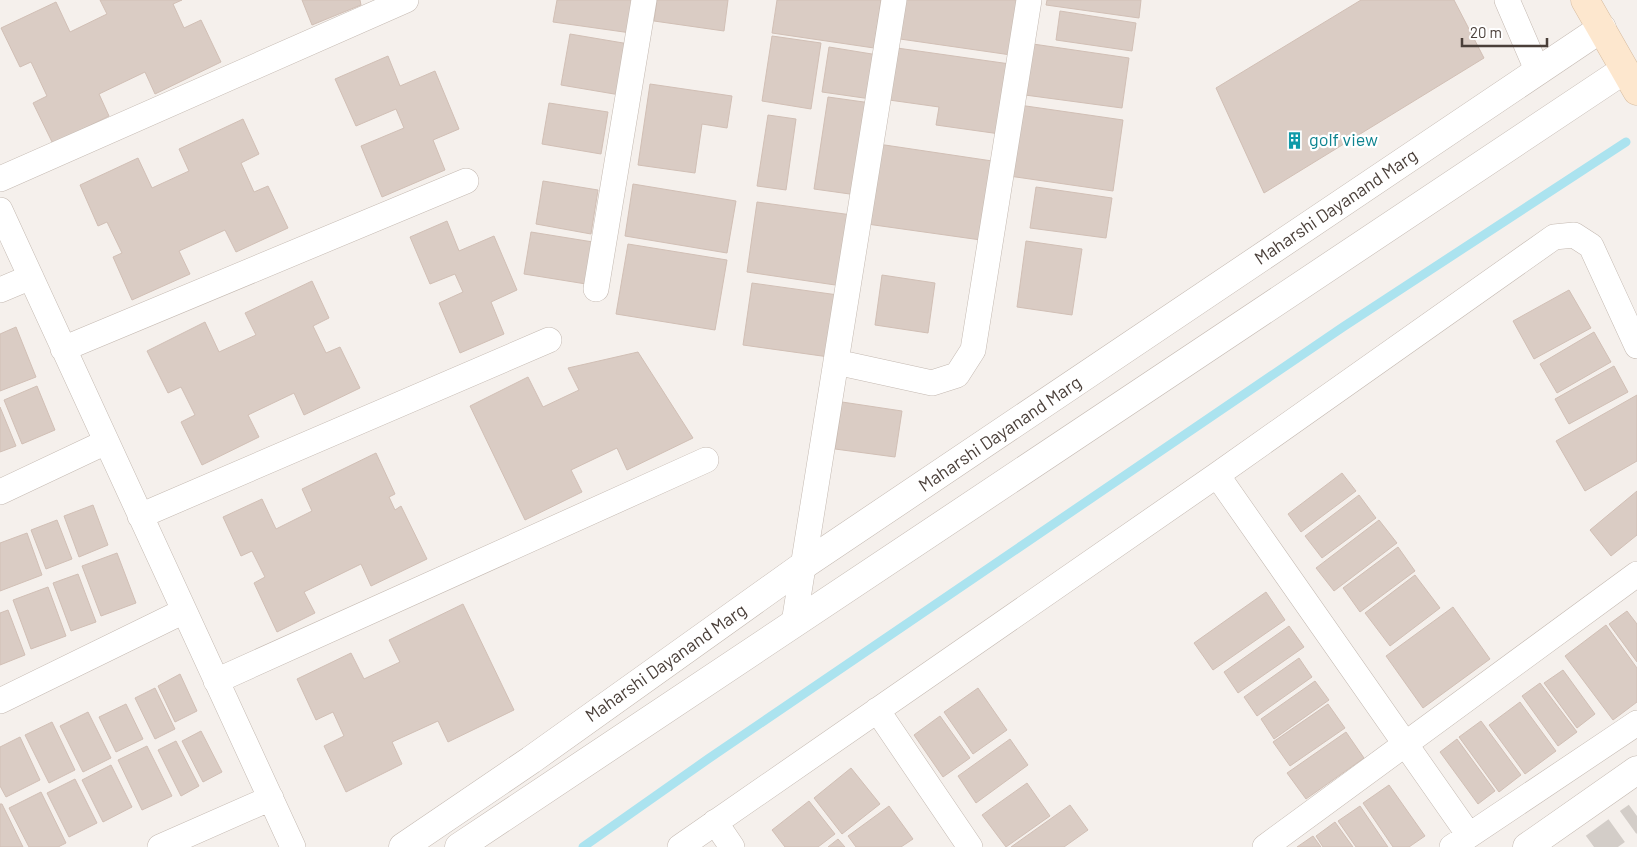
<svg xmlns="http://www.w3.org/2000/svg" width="1637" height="847" viewBox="0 0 1637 847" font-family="Barlow,sans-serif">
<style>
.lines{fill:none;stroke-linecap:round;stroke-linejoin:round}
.stream{stroke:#abe3ef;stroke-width:9}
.building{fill:#daccc4;stroke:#d1bfb5}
.secondary-tunnel{stroke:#d3cdc8;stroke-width:28;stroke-dasharray:28 14;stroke-linecap:butt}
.minor-casing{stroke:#c4b9b1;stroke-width:26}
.tertiary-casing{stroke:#c4b9b1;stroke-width:29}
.secondary-casing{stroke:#d6bb9f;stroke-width:29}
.minor{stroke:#fff;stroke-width:25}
.tertiary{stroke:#fff;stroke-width:28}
.secondary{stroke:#fde7ce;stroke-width:28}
.labels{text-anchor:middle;stroke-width:4.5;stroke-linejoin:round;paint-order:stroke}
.culture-label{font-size:18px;fill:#0d838f;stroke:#fff;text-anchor:start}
.street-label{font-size:18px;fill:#4a3f39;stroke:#fff}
</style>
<rect width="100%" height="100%" fill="#f5f0ec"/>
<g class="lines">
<path class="stream" d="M 583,847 L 708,759 L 1343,327 L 1626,142"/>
</g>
<path class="building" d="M 100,0 L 182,0 L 173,4 L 184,28 L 201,20 L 221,62 L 155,94 L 145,72 L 99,94 L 109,116 L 53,144 L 33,103 L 47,96 L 31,62 L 20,67 L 1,28 L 56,2 L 70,32 L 107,14 Z
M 302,0 L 360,0 L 361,5 L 312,25 Z
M 557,0 L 636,0 L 631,33 L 553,22 Z
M 657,0 L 728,0 L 724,31 L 654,21 Z
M 777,0 L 881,0 L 874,48 L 772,33 Z
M 906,0 L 1026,0 L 1018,56 L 900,39 Z
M 1047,0 L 1141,0 L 1139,18 L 1046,5 Z
M 1361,0 L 1454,0 L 1484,58 L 1264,193 L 1216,88 Z
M 1060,11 L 1136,23 L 1132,51 L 1056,40 Z
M 570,34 L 635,45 L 626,96 L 561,85 Z
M 772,36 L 821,43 L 811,109 L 762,101 Z
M 1033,44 L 1129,58 L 1122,108 L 1025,95 Z
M 829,47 L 878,55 L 871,99 L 822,92 Z
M 890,47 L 1010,64 L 1000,134 L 936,125 L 939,107 L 882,99 Z
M 388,56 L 400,86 L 435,71 L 459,129 L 433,140 L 445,170 L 382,197 L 361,146 L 404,128 L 396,109 L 356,126 L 335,79 Z
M 650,84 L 732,96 L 727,128 L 702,124 L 695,173 L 638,165 Z
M 828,97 L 871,103 L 857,195 L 814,189 Z
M 549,103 L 608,112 L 601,154 L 542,144 Z
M 1019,105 L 1123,120 L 1113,191 L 1009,176 Z
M 768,115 L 796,119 L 786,190 L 757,186 Z
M 243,119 L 259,154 L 241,163 L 254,192 L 268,186 L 288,228 L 236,252 L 225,230 L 179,251 L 190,274 L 132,300 L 113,257 L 122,253 L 107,222 L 98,226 L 80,185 L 138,158 L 152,188 L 189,171 L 179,149 Z
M 878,144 L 999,162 L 988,241 L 867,224 Z
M 543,181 L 598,190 L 591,234 L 536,224 Z
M 633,184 L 736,201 L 727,253 L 625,236 Z
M 1036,187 L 1112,198 L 1106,238 L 1030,228 Z
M 757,202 L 852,215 L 842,286 L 747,272 Z
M 447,221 L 459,251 L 494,236 L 517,290 L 491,302 L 504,334 L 460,353 L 439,303 L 463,292 L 455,274 L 430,284 L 410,237 Z
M 531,232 L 593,242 L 586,284 L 524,274 Z
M 1026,241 L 1082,249 L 1072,315 L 1017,307 Z
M 628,244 L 727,260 L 715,330 L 616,314 Z
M 882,275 L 935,283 L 928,333 L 875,325 Z
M 312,281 L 329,318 L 313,326 L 326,353 L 340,347 L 360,388 L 304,415 L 294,393 L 248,415 L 259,437 L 202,465 L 181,422 L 195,415 L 181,387 L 168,393 L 147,351 L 205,322 L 219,352 L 256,335 L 245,313 Z
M 752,283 L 838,295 L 829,357 L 743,345 Z
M 1569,290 L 1591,328 L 1534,359 L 1513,321 Z
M 16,327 L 36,377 L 0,391 L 0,334 Z
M 1594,332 L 1611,362 L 1557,393 L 1540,364 Z
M 638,352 L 693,438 L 627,470 L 617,448 L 571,470 L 582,492 L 525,520 L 470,406 L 528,377 L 543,407 L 579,390 L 568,368 Z
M 1614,366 L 1628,392 L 1569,424 L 1555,399 Z
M 37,386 L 55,430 L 22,444 L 4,400 Z
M 1637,395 L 1637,461 L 1585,491 L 1556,441 Z
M 842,402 L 902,411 L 895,457 L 835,449 Z
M 0,407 L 16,446 L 0,452 Z
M 376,453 L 395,494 L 389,497 L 395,510 L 401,506 L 427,559 L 371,586 L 361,564 L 304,592 L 315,613 L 277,632 L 254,583 L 265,577 L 252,551 L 241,556 L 223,517 L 262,499 L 276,529 L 312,511 L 302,489 Z
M 1342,473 L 1356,491 L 1301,532 L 1288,514 Z
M 1637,491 L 1637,535 L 1611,556 L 1590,530 Z
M 1359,495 L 1376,518 L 1322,558 L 1305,536 Z
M 93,505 L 108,545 L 79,557 L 64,516 Z
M 57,520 L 72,559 L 46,569 L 31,530 Z
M 1379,520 L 1397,543 L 1334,591 L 1316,568 Z
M 27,533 L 42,575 L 0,591 L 0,543 Z
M 1398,547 L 1415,571 L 1360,612 L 1343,588 Z
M 117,553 L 136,603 L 101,616 L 82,566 Z
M 78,574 L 96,622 L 71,631 L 53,583 Z
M 1415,575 L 1440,608 L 1390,646 L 1365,613 Z
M 48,587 L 66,636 L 31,649 L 13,600 Z
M 1266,592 L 1285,620 L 1213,670 L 1194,643 Z
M 463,604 L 514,710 L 448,742 L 438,721 L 392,742 L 402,764 L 346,792 L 324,746 L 344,736 L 333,712 L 316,720 L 297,679 L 351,653 L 364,679 L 400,662 L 389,640 Z
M 1453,607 L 1490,659 L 1423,708 L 1386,656 Z
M 8,610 L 25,655 L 0,665 L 0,613 Z
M 1627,611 L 1637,624 L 1637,662 L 1609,624 Z
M 1606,625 L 1637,668 L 1637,702 L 1613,720 L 1565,656 Z
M 1289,626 L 1304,647 L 1238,693 L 1224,672 Z
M 1299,658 L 1312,677 L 1257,716 L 1244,697 Z
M 1563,670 L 1595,714 L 1577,728 L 1544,683 Z
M 180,674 L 197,711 L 175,722 L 158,686 Z
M 1315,681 L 1329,700 L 1274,739 L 1261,719 Z
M 1540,683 L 1577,732 L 1558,746 L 1522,696 Z
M 155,688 L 175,729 L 155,739 L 135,698 Z
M 978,688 L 1007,730 L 973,754 L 944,712 Z
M 1520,702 L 1556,751 L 1525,774 L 1489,725 Z
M 126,704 L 143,739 L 116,752 L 99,717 Z
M 1328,704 L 1345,728 L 1290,766 L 1273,742 Z
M 88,712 L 111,758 L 83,772 L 60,726 Z
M 940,716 L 970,758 L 943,777 L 914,735 Z
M 1481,721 L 1521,775 L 1499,792 L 1459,737 Z
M 52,722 L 75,770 L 49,783 L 25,735 Z
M 201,731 L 222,772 L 203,782 L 182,741 Z
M 1346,732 L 1364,758 L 1306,799 L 1287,773 Z
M 20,737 L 40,780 L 6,797 L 0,786 L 0,747 Z
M 1010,739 L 1028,765 L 976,803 L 958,776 Z
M 1457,739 L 1495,791 L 1478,804 L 1440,752 Z
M 176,741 L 199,786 L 181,796 L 158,750 Z
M 147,746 L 172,796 L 142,810 L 118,760 Z
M 111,765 L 132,807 L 103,822 L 82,780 Z
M 851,768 L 880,804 L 842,834 L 814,798 Z
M 75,779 L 97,823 L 69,837 L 47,793 Z
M 1027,783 L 1050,816 L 1006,847 L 982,815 Z
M 1389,785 L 1425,836 L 1409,847 L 1393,847 L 1363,803 Z
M 41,792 L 66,843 L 58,847 L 29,847 L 9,808 Z
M 809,801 L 835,834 L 818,847 L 785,847 L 772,830 Z
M 0,804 L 2,804 L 23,847 L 0,847 Z
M 1070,805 L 1088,830 L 1064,847 L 1011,847 Z
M 889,806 L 913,839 L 901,847 L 856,847 L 848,836 Z
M 1360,806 L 1388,847 L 1356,847 L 1338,821 Z
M 1335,822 L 1353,847 L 1323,847 L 1316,836 Z
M 1313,836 L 1321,847 L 1297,847 Z
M 838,839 L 845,847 L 828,847 Z"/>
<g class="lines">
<path class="secondary-tunnel" d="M 1594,847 L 1637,816"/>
<defs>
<path id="minor" d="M 1507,0 L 1538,72
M 0,179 L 406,0
M 0,210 L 293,847
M 596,289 L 644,0
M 0,290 L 31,277
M 63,349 L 466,181
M 836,362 L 932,383 L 957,375 L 973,350 L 1029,0
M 1217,475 L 1469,835
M 0,492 L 106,442
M 140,516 L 549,340
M 794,623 L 894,0
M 216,681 L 706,460
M 0,701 L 184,611
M 877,710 L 970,847
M 715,822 L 732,847
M 160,847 L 271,798
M 680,847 L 1217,475 L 1554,237 L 1574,235 L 1591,246 L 1637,346
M 1265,847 L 1637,574
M 1452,847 L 1637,723"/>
<path id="tertiary" d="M 403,847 L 531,760 L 804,565 L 1602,28
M 459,847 L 1624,70
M 1527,847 L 1637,770"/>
<path id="secondary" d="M 1585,0 L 1637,91"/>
</defs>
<use href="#minor" class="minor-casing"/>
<use href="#tertiary" class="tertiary-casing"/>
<use href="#secondary" class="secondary-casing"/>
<use href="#minor" class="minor"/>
<use href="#tertiary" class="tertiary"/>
<use href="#secondary" class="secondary"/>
</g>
<defs>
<symbol id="building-bare" viewBox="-9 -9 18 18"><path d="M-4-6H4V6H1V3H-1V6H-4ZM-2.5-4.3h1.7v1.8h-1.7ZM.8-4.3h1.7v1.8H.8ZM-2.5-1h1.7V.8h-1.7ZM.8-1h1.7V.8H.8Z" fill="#0f9aa8" stroke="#fff" stroke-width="2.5" paint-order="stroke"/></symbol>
</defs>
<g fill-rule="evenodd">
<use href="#building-bare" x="1282" y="128" width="25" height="25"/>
</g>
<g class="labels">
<g class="culture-label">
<text x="1309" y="146">golf view</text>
</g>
<g class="street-label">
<text transform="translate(1336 207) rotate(-34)" y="6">Maharshi Dayanand Marg</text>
<text transform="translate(1000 434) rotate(-34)" y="6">Maharshi Dayanand Marg</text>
<text transform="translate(666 663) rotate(-35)" y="6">Maharshi Dayanand Marg</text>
</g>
</g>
<path d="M1462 38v8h85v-8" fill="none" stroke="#4a3f39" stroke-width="2.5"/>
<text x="1470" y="38" font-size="15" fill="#4a3f39" stroke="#ffffff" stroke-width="4" paint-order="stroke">20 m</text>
</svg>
